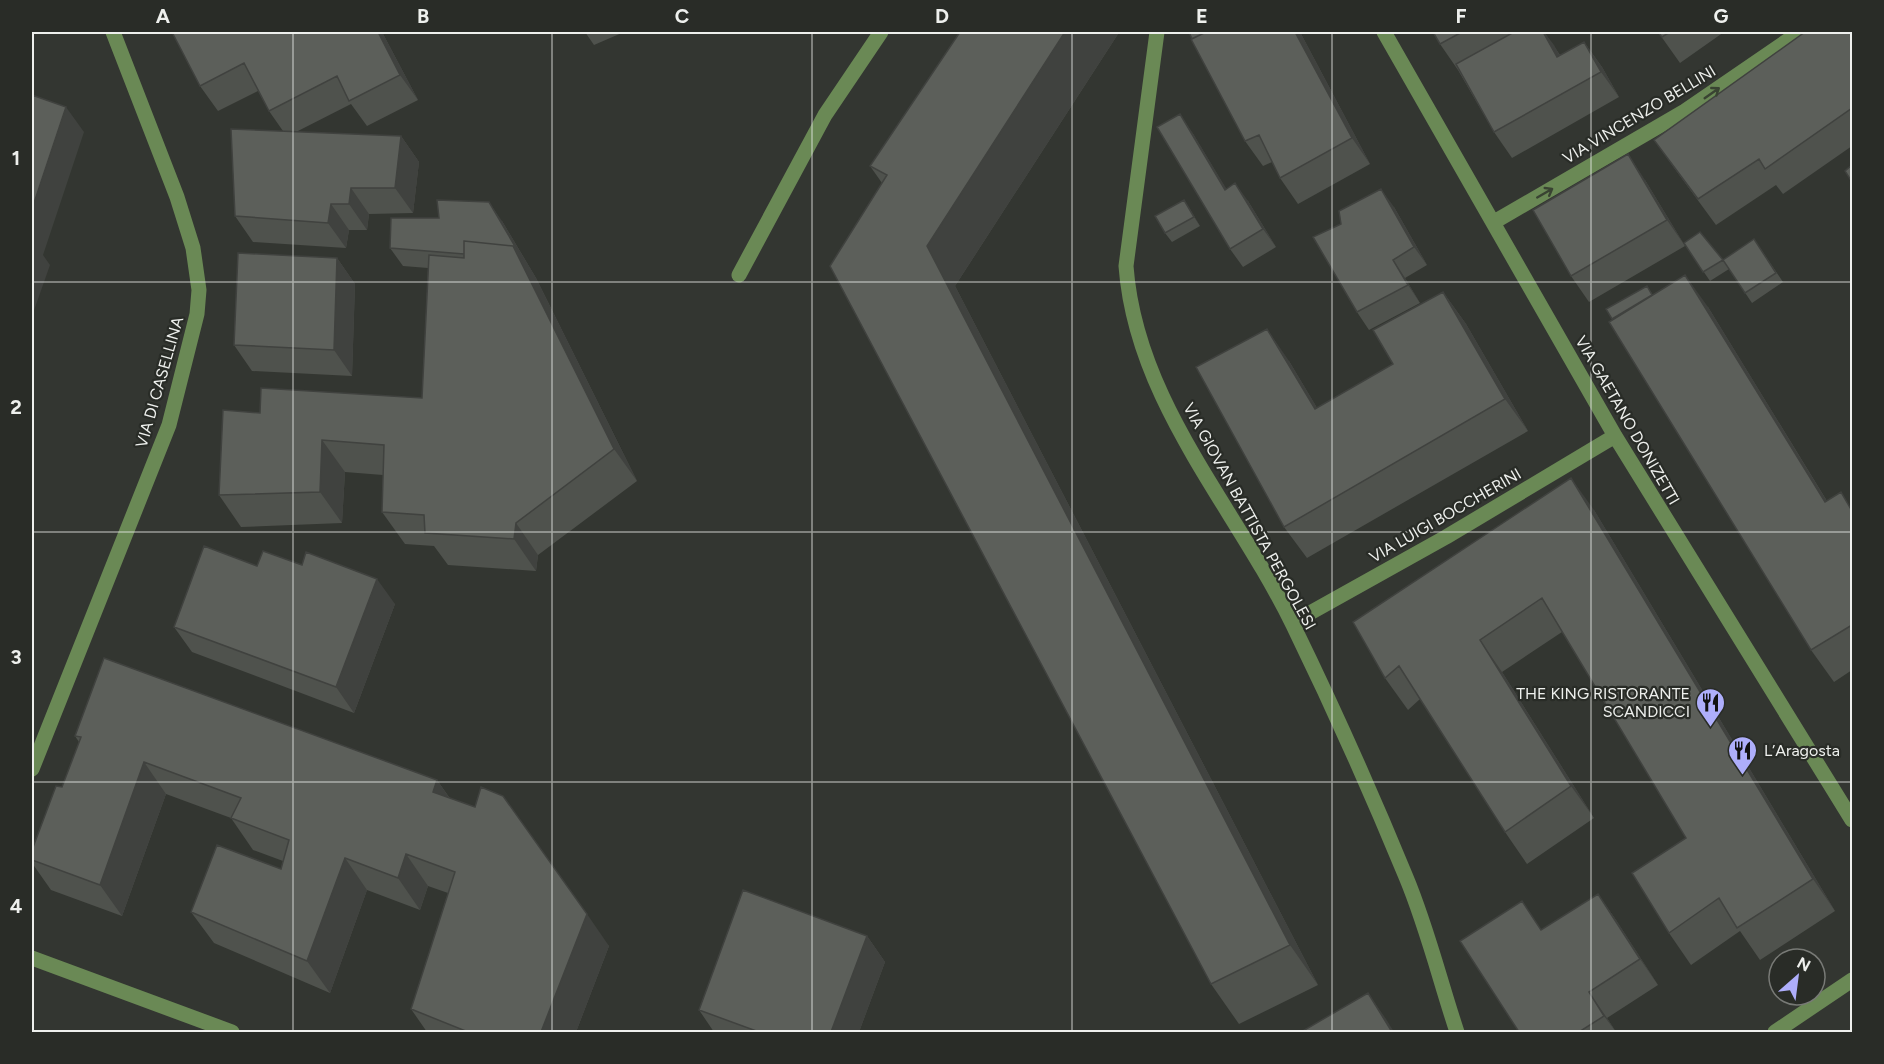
<svg xmlns="http://www.w3.org/2000/svg" width="1884" height="1064" viewBox="0 0 1884 1064" font-family="Figtree,sans-serif">
<style>
.lines{fill:none;stroke-linecap:round;stroke-linejoin:round}
.minor{stroke:#6a8955;stroke-width:15}
.wall{fill:#4f524d}
.shaded-wall{fill:#40423f}
.building{fill:#5c5f5a;stroke:#40423f;stroke-width:1.5}
.oneway{stroke:#394332}
.grid{fill:none;stroke:#eef0ed;stroke-width:1.5;stroke-opacity:0.55}
.labels{text-anchor:middle;stroke-width:4.5;stroke-linejoin:round;paint-order:stroke}
.street-label{font-size:16px;fill:#eef0ed;stroke:#292c27}
.poi-label{font-size:16px;fill:#eef0ed;stroke:#292c27;text-anchor:end}
.neatline{fill:none;stroke:#eef0ed;stroke-width:2}
.grid-label{font-size:20px;text-anchor:middle;font-weight:bold;fill:#eef0ed}
</style>
<rect width="100%" height="100%" fill="#333631"/>
<g class="lines">
<path class="minor" d="M 1157,32 L 1126,266 C 1136,402 1235,506 1293,625 C 1333,707 1371,792 1406,877 C 1427,927 1440,981 1457,1032
M 1384,32 L 1615,436 L 1852,820
M 1494,222 L 1685,111 L 1800,32
M 739,275 L 825,115 L 881,32
M 1292,623 L 1446,537 L 1615,436
M 32,769 L 169,425 L 197,314 L 199,290 L 193,248 L 177,197 L 113,32
M 32,958 L 232,1032
M 1775,1032 L 1852,980"/>
</g>
<path class="wall" d="M 172,32 L 382,32 L 418,100 L 367,126 L 351,104 L 296,132 L 401,136 L 419,162 L 413,213 L 369,214 L 367,230 L 349,230 L 346,248 L 253,242 L 235,216 L 283,131 L 269,111 L 258,91 L 218,111 L 200,86 Z
M 585,32 L 624,32 L 594,45 Z
M 960,32 L 1116,32 L 1118,34 L 955,286 L 1318,985 L 1239,1024 L 1211,984 L 882,183 L 870,166 Z
M 1300,32 L 1370,164 L 1298,204 L 1280,178 L 1272,162 L 1263,166 L 1245,141 Z
M 1433,32 L 1544,32 L 1560,55 L 1584,42 L 1602,67 L 1619,97 L 1512,158 L 1494,132 L 1458,70 L 1440,44 Z
M 1658,32 L 1724,32 L 1680,63 Z
M 1852,32 L 1852,146 L 1783,194 L 1776,185 L 1716,225 L 1672,165 L 1654,140 Z
M 1192,132 L 1226,189 L 1248,201 L 1276,247 L 1243,267 L 1230,249 Z
M 1645,180 L 1685,246 L 1589,302 L 1571,276 Z
M 1184,200 L 1200,226 L 1172,242 L 1165,233 Z
M 1394,207 L 1427,265 L 1405,278 L 1420,303 L 1369,330 L 1357,312 Z
M 502,221 L 536,278 L 637,481 L 538,555 L 536,571 L 448,565 L 434,546 L 405,544 L 382,512 L 383,475 L 345,472 L 342,523 L 241,527 L 219,495 L 260,413 L 422,398 L 428,268 L 403,266 L 390,248 Z
M 1754,239 L 1783,282 L 1752,303 L 1729,269 L 1710,281 L 1684,243 L 1723,260 Z
M 337,258 L 355,284 L 352,376 L 252,371 L 234,345 Z
M 1647,286 L 1653,295 L 1708,307 L 1827,501 L 1852,509 L 1852,670 L 1834,682 L 1811,650 L 1612,319 Z
M 1443,292 L 1466,324 L 1528,431 L 1307,558 L 1284,527 L 1289,361 L 1317,408 L 1393,364 Z
M 1594,510 L 1835,911 L 1760,960 L 1740,931 L 1691,965 L 1669,933 L 1686,838 L 1562,632 L 1502,672 L 1594,818 L 1527,864 L 1505,832 L 1420,699 L 1408,710 L 1385,678 L 1353,622 Z
M 257,566 L 395,604 L 354,713 L 192,652 L 174,627 Z
M 75,736 L 437,780 L 449,797 L 609,946 L 576,1032 L 427,1032 L 411,1009 L 448,893 L 428,886 L 420,910 L 367,890 L 330,993 L 214,943 L 191,912 L 281,869 L 283,861 L 253,850 L 231,818 L 166,794 L 122,916 L 51,890 L 32,863 L 32,850 L 62,787 L 79,742 Z
M 1598,894 L 1616,920 L 1658,985 L 1607,1018 L 1616,1032 L 1519,1032 L 1542,930 Z
M 867,936 L 885,962 L 859,1032 L 714,1032 L 699,1010 Z"/>
<path class="shaded-wall" d="M 378,32 L 382,32 L 418,100 L 400,75 Z
M 1065,32 L 1116,32 L 1118,34 L 955,286 L 1318,985 L 1290,945 L 927,246 Z
M 1295,32 L 1300,32 L 1370,164 L 1352,138 Z
M 1543,32 L 1544,32 L 1554,45 L 1575,83 L 1557,57 Z
M 1584,42 L 1602,67 L 1619,97 L 1601,72 Z
M 66,107 L 84,132 L 43,255 L 50,265 L 32,316 L 32,209 Z
M 1180,114 L 1192,132 L 1238,208 L 1225,190 Z
M 401,136 L 419,162 L 413,213 L 395,188 Z
M 1628,154 L 1645,180 L 1685,246 L 1667,220 Z
M 1235,183 L 1248,201 L 1276,247 L 1263,229 Z
M 351,188 L 369,214 L 367,230 L 349,204 Z
M 1381,189 L 1394,207 L 1427,265 L 1414,247 Z
M 1184,200 L 1190,209 L 1200,226 L 1194,217 Z
M 489,202 L 502,221 L 536,278 L 637,481 L 614,449 Z
M 331,204 L 349,230 L 346,248 L 328,223 Z
M 337,258 L 355,284 L 352,376 L 334,350 Z
M 1393,260 L 1405,278 L 1420,303 L 1408,285 Z
M 1685,275 L 1708,307 L 1847,534 L 1825,502 Z
M 1443,292 L 1466,324 L 1528,431 L 1505,399 Z
M 1267,329 L 1289,361 L 1337,441 L 1315,409 Z
M 322,440 L 345,472 L 342,523 L 320,492 Z
M 1571,478 L 1594,510 L 1835,911 L 1813,879 Z
M 516,523 L 538,555 L 536,571 L 514,539 Z
M 377,579 L 395,604 L 354,713 L 336,687 Z
M 1480,640 L 1502,672 L 1594,818 L 1571,786 Z
M 144,762 L 166,794 L 122,916 L 100,885 Z
M 437,780 L 459,812 L 433,792 Z
M 406,854 L 428,886 L 420,910 L 398,878 Z
M 345,858 L 367,890 L 330,993 L 307,961 Z
M 1598,894 L 1616,920 L 1658,985 L 1640,959 Z
M 587,914 L 609,946 L 576,1032 L 541,1032 Z
M 867,936 L 885,962 L 859,1032 L 831,1032 Z
M 1589,992 L 1607,1018 L 1616,1032 L 1604,1016 Z
M 1368,993 L 1386,1019 L 1394,1032 L 1392,1032 Z"/>
<path class="building" d="M 172,32 L 378,32 L 400,75 L 349,101 L 337,76 L 269,111 L 244,63 L 200,86 Z
M 960,32 L 1065,32 L 927,246 L 1290,945 L 1211,984 L 830,266 L 887,175 L 870,166 Z
M 1189,32 L 1206,32 L 1192,39 Z
M 1206,32 L 1295,32 L 1352,138 L 1280,178 L 1259,135 L 1245,141 L 1191,39 Z
M 1433,32 L 1462,32 L 1440,44 Z
M 1514,32 L 1543,32 L 1557,57 L 1584,42 L 1601,72 L 1494,132 L 1456,64 Z
M 1658,32 L 1670,32 L 1662,37 Z
M 1805,32 L 1852,32 L 1852,108 L 1765,169 L 1759,159 L 1698,199 L 1654,140 Z
M 32,95 L 66,107 L 32,209 Z
M 1180,114 L 1225,190 L 1235,183 L 1263,229 L 1230,249 L 1157,127 Z
M 231,129 L 401,136 L 395,188 L 351,188 L 349,204 L 331,204 L 328,223 L 235,216 Z
M 1628,154 L 1667,220 L 1571,276 L 1533,210 Z
M 1852,165 L 1852,182 L 1845,171 Z
M 1381,189 L 1414,247 L 1393,260 L 1408,285 L 1357,312 L 1313,237 L 1341,224 L 1339,211 Z
M 437,200 L 489,202 L 523,260 L 513,246 L 464,241 L 464,254 L 390,248 L 391,218 L 439,218 Z
M 1184,200 L 1194,217 L 1165,233 L 1155,216 Z
M 1700,232 L 1723,260 L 1703,272 L 1684,243 Z
M 1754,239 L 1776,273 L 1745,293 L 1723,260 Z
M 464,241 L 513,246 L 614,449 L 516,523 L 514,539 L 425,533 L 424,515 L 382,512 L 384,445 L 322,440 L 320,492 L 219,495 L 223,410 L 260,413 L 261,388 L 422,398 L 429,255 L 464,258 Z
M 238,253 L 337,258 L 334,350 L 234,345 Z
M 1685,275 L 1825,502 L 1841,492 L 1852,511 L 1852,625 L 1811,650 L 1609,322 Z
M 1647,286 L 1652,295 L 1612,319 L 1606,309 Z
M 1443,292 L 1505,399 L 1284,527 L 1196,367 L 1267,329 L 1315,409 L 1393,364 L 1373,330 Z
M 1571,478 L 1813,879 L 1737,928 L 1719,898 L 1669,933 L 1632,873 L 1686,838 L 1542,598 L 1480,640 L 1571,786 L 1505,832 L 1399,666 L 1385,678 L 1353,622 Z
M 204,546 L 257,566 L 263,551 L 302,565 L 306,552 L 377,579 L 336,687 L 174,627 Z
M 104,658 L 437,780 L 433,792 L 475,807 L 481,787 L 503,796 L 587,914 L 541,1032 L 468,1032 L 411,1009 L 455,872 L 406,854 L 398,878 L 345,858 L 307,961 L 191,912 L 217,845 L 281,869 L 289,840 L 231,818 L 241,798 L 144,762 L 100,885 L 32,860 L 32,850 L 56,786 L 62,787 L 81,737 L 75,736 Z
M 743,890 L 867,936 L 831,1032 L 759,1032 L 699,1010 Z
M 1598,894 L 1640,959 L 1589,992 L 1604,1016 L 1579,1032 L 1519,1032 L 1460,941 L 1522,901 L 1541,930 Z
M 1368,993 L 1392,1032 L 1301,1032 Z"/>
<defs><path id="oneway-shaft" d="M-6 0H5M1.5-3L5.5 0L1.5 3" fill="none" stroke-width="1.6" stroke-linecap="round" stroke-linejoin="round" transform="scale(1.5)"/></defs>
<g class="oneway">
<use href="#oneway-shaft" transform="translate(1712 93) rotate(-35)"/>
<use href="#oneway-shaft" transform="translate(1545 193) rotate(-30)"/>
</g>
<path class="grid" d="M 293,32 L 293,1032M 552,32 L 552,1032M 812,32 L 812,1032M 1072,32 L 1072,1032M 1332,32 L 1332,1032M 1591,32 L 1591,1032M 32,282 L 1852,282M 32,532 L 1852,532M 32,782 L 1852,782"/>
<defs>
<symbol id="restaurant-pin" viewBox="-11 -11 22 30"><path d="M0 17L-7.5 6A9.5 9.5 0 1 1 7.5 6Z" fill="#aeaefb" stroke="#292c27"/><path d="M-5-6h1v4h1v-4h1v4h1v-4h1v5L-1.5 .5V6h-2V.5L-5-1ZM5-6V6H3V1.5H1.5Q1.5-4 5-6Z" fill="#111"/></symbol>
</defs>
<g fill-rule="evenodd">
<use href="#restaurant-pin" x="1694" y="686" width="33" height="45"/>
<use href="#restaurant-pin" x="1726" y="734" width="33" height="45"/>
</g>
<g class="labels">
<g class="street-label">
<text transform="translate(1639 114) rotate(-31)" y="6">VIA VINCENZO BELLINI</text>
<text transform="translate(159 382) rotate(-74)" y="6">VIA DI CASELLINA</text>
<text transform="translate(1628 420) rotate(60)" y="6">VIA GAETANO DONIZETTI</text>
<text transform="translate(1445 515) rotate(-30)" y="6">VIA LUIGI BOCCHERINI</text>
<text transform="translate(1250 516) rotate(61)" y="6">VIA GIOVAN BATTISTA PERGOLESI</text>
</g>
<g class="poi-label">
<text x="1690" y="699">THE KING RISTORANTE<tspan x="1690" dy="18">SCANDICCI</tspan></text>
<text x="1764" y="756" text-anchor="start">L’Aragosta</text>
</g>
</g>
<rect width="1884" height="1064" fill="none" stroke="#292c27" stroke-width="66"/>
<g transform="translate(1797 977) rotate(28)"><circle r="28" fill="#292c27" stroke="#787a76" stroke-width="1.5"/>
<path d="M0-4.5L10 22L0 15L-10 22Z" fill="#aeaefb"/>
<text y="-9" font-size="16" font-weight="bold" text-anchor="middle" fill="#eef0ed">N</text>
</g>
<rect x="33" y="33" width="1818" height="998" class="neatline"/>
<g class="grid-label">
<text x="163" y="23">A</text>
<text x="423" y="23">B</text>
<text x="682" y="23">C</text>
<text x="942" y="23">D</text>
<text x="1202" y="23">E</text>
<text x="1461" y="23">F</text>
<text x="1721" y="23">G</text>
<text x="16" y="165">1</text>
<text x="16" y="414">2</text>
<text x="16" y="664">3</text>
<text x="16" y="913">4</text>
</g>
</svg>
